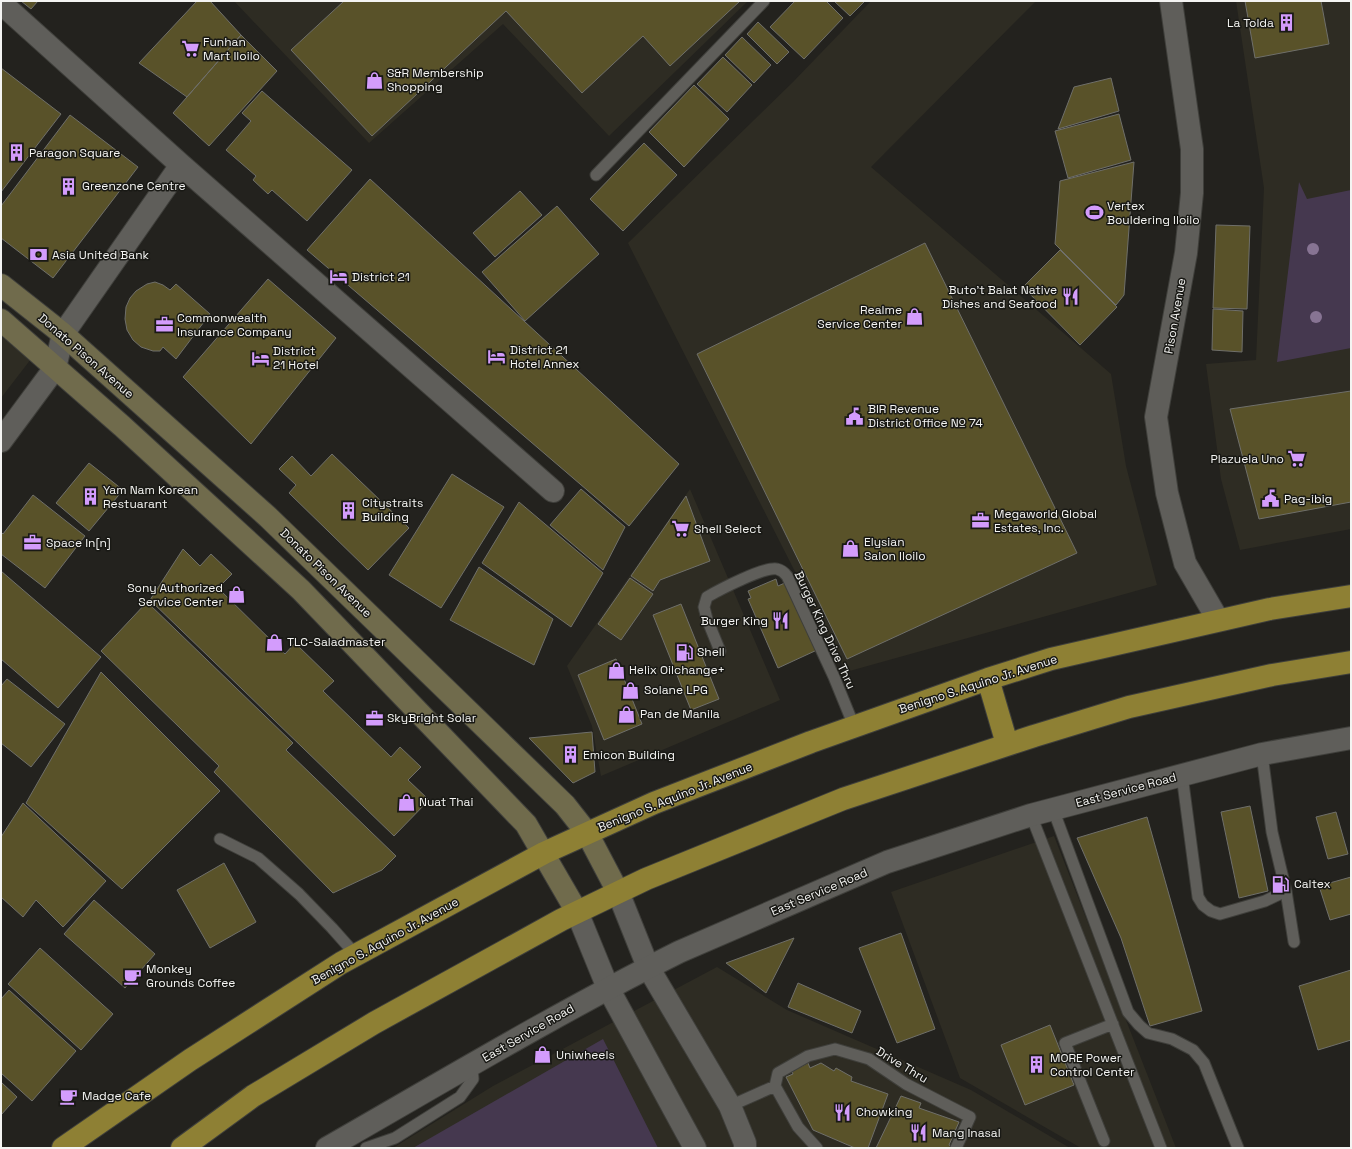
<svg xmlns="http://www.w3.org/2000/svg" width="1352" height="1149" viewBox="0 0 1352 1149" font-family="'Space Grotesk',sans-serif">
<style>
.built{fill:#2e2c23}
.green{fill:#45384f}
.building{fill:#595229;stroke:#6f6f6a}
.lines{fill:none;stroke-linecap:round;stroke-linejoin:round}
.service-casing{stroke:#3f3f3b;stroke-width:13}
.minor-casing{stroke:#3f3f3b;stroke-width:24}
.tertiary-casing{stroke:#3f3f3b;stroke-width:24}
.secondary-casing{stroke:#3f3f3b;stroke-width:24}
.trunk-casing{stroke:#3f3f3b;stroke-width:24}
.service{stroke:#5f5e5a;stroke-width:11}
.minor{stroke:#5f5e5a;stroke-width:22}
.tertiary{stroke:#5f5e5a;stroke-width:22}
.secondary{stroke:#706b4c;stroke-width:22}
.trunk{stroke:#8e8034;stroke-width:22}
.tree{fill:#877493}
.labels{text-anchor:middle;stroke-width:3;stroke-linejoin:round;paint-order:stroke}
.poi-label{font-size:12px;fill:#f4f4f2;stroke:#191915;text-anchor:start}
.street-label{font-size:12px;fill:#f4f4f2;stroke:#191915}
</style>
<rect width="100%" height="100%" fill="#23221e"/>
<path class="built" d="M 234,1 L 748,1 L 609,136 L 503,24 L 369,143 Z
M 871,1 L 1036,1 L 871,167 L 1111,374 L 1126,466 L 1157,585 L 846,672 L 628,243 L 793,82 Z
M 1236,1 L 1351,1 L 1351,529 L 1240,550 L 1221,479 L 1206,364 L 1256,360 L 1264,188 Z
M 1,336 L 31,359 L 1,398 Z
M 690,489 L 780,700 L 601,776 L 592,726 L 567,666 Z
M 1054,836 L 1176,1148 L 1081,1148 L 960,1078 L 891,892 Z
M 717,967 L 787,1010 L 971,1090 L 1070,1148 L 393,1148 L 493,1086 Z"/>
<path class="green" d="M 1299,182 L 1307,199 L 1351,190 L 1351,348 L 1277,362 Z
M 603,1039 L 658,1148 L 413,1148 Z"/>
<path class="building" d="M 21,1 L 38,1 L 31,9 Z
M 197,1 L 210,1 L 241,35 L 187,97 L 139,63 Z
M 344,1 L 740,1 L 670,66 L 643,36 L 582,93 L 506,11 L 372,136 L 291,50 Z
M 795,1 L 826,1 L 843,18 L 804,59 L 770,27 Z
M 834,1 L 865,1 L 850,16 Z
M 1245,1 L 1321,1 L 1329,44 L 1255,58 Z
M 758,22 L 789,52 L 777,64 L 747,34 Z
M 241,35 L 277,71 L 209,146 L 173,113 Z
M 742,37 L 771,65 L 754,83 L 725,55 Z
M 723,57 L 752,85 L 727,112 L 697,84 Z
M 1,68 L 61,114 L 1,192 Z
M 1111,78 L 1119,111 L 1058,129 L 1074,87 Z
M 694,85 L 729,119 L 684,167 L 649,132 Z
M 262,91 L 352,170 L 307,221 L 272,190 L 268,194 L 253,180 L 256,176 L 226,150 L 251,121 L 242,113 Z
M 1119,114 L 1131,160 L 1068,178 L 1055,131 Z
M 70,115 L 138,167 L 53,278 L 1,238 L 1,206 Z
M 644,143 L 677,175 L 623,231 L 590,199 Z
M 1134,162 L 1124,295 L 1116,305 L 1055,244 L 1060,181 Z
M 370,179 L 679,464 L 629,526 L 307,250 Z
M 520,191 L 542,215 L 495,257 L 473,233 Z
M 557,206 L 599,254 L 525,321 L 482,272 Z
M 1216,225 L 1250,226 L 1247,309 L 1213,308 Z
M 925,243 L 1077,553 L 847,659 L 697,354 Z
M 1060,250 L 1117,307 L 1080,345 L 1023,287 Z
M 268,279 L 336,338 L 251,444 L 183,377 Z
M 155,282 L 163,285 L 170,290 L 176,284 L 210,314 L 176,359 L 163,347 L 160,351 L 153,351 L 141,347 L 133,340 L 127,330 L 125,319 L 126,307 L 130,298 L 136,291 L 147,284 Z
M 1213,309 L 1243,311 L 1242,352 L 1212,350 Z
M 1351,391 L 1351,502 L 1259,519 L 1230,409 Z
M 332,454 L 409,528 L 368,570 L 289,493 L 296,485 L 279,469 L 292,456 L 311,476 Z
M 89,463 L 123,490 L 89,531 L 56,503 Z
M 452,474 L 504,507 L 441,608 L 389,575 Z
M 581,489 L 625,527 L 603,570 L 550,525 Z
M 33,495 L 85,536 L 45,588 L 1,554 L 1,532 L 3,534 Z
M 686,496 L 710,561 L 660,580 L 653,591 L 631,576 Z
M 519,502 L 603,573 L 571,627 L 482,563 Z
M 183,549 L 200,566 L 211,554 L 232,574 L 218,588 L 285,654 L 295,643 L 334,681 L 323,691 L 391,757 L 400,747 L 421,767 L 408,780 L 429,800 L 394,836 L 150,600 Z
M 479,567 L 553,619 L 534,665 L 450,620 Z
M 1,571 L 101,657 L 58,708 L 1,659 Z
M 630,578 L 653,594 L 621,640 L 598,624 Z
M 776,579 L 778,586 L 787,582 L 817,650 L 778,668 L 748,599 L 751,598 L 748,591 Z
M 147,602 L 293,743 L 286,750 L 396,856 L 382,870 L 333,893 L 214,772 L 219,766 L 101,651 Z
M 681,604 L 719,699 L 691,710 L 653,615 Z
M 616,659 L 642,724 L 604,740 L 578,675 Z
M 101,672 L 220,791 L 122,889 L 26,803 Z
M 7,679 L 65,724 L 31,767 L 1,743 L 1,686 Z
M 592,732 L 595,772 L 573,783 L 529,738 Z
M 23,803 L 106,881 L 63,927 L 36,900 L 23,917 L 1,897 L 1,837 Z
M 1250,806 L 1268,891 L 1239,898 L 1221,812 Z
M 1336,812 L 1348,854 L 1328,859 L 1316,817 Z
M 1147,817 L 1202,1011 L 1150,1026 L 1121,938 L 1077,838 Z
M 224,863 L 256,922 L 210,948 L 177,890 Z
M 1351,877 L 1351,914 L 1330,920 L 1319,886 Z
M 94,900 L 155,954 L 125,988 L 64,934 Z
M 901,933 L 935,1029 L 897,1043 L 859,948 Z
M 794,938 L 766,993 L 726,963 Z
M 40,948 L 113,1014 L 81,1050 L 8,984 Z
M 1351,970 L 1351,1040 L 1318,1050 L 1299,986 Z
M 798,983 L 861,1011 L 852,1033 L 788,1007 Z
M 9,990 L 76,1051 L 32,1101 L 1,1073 L 1,999 Z
M 1050,1025 L 1074,1085 L 1025,1105 L 1001,1045 Z
M 808,1063 L 810,1068 L 821,1063 L 834,1071 L 836,1068 L 852,1077 L 851,1081 L 888,1094 L 868,1148 L 855,1148 L 813,1130 L 786,1077 L 793,1074 L 792,1071 Z
M 1,1082 L 17,1097 L 1,1115 Z
M 901,1096 L 921,1103 L 919,1108 L 959,1122 L 949,1145 L 953,1148 L 876,1148 Z"/>
<g class="lines">
<defs>
<path id="service" d="M 596,175 L 764,1
M 720,651 L 707,619 L 704,607 L 707,597 C 719,590 765,566 777,569 C 782,570 784,572 787,576 L 834,677 L 854,726
M 1182,775 L 1198,897 L 1203,905 L 1211,911 L 1220,914 L 1265,901 L 1286,891 L 1272,832 L 1262,754
M 1053,809 L 1128,1012 L 1139,1025 L 1148,1033 L 1172,1039 L 1193,1050 L 1204,1063 L 1238,1148
M 1031,815 L 1161,1148
M 220,839 L 258,858 L 299,894 L 332,928 L 356,955
M 1286,891 L 1294,942
M 775,1086 L 778,1073 L 808,1056 L 835,1049 L 869,1059 L 906,1084 L 970,1117 L 956,1148
M 730,1106 L 775,1086 L 798,1127 L 817,1148
M 1104,1141 L 1065,1043 L 1113,1024
M 366,1148 L 395,1138 L 460,1097 L 473,1079 L 472,1065"/>
<path id="minor" d="M 1,3 L 181,165 L 553,491
M 1,441 L 55,368 L 63,334 L 181,165
M 618,892 L 648,967 L 730,1106 L 745,1143 L 745,1148
M 577,912 L 608,988 L 695,1148"/>
<path id="tertiary" d="M 1171,1 L 1192,149 L 1192,193 L 1186,253 L 1156,417 L 1167,493 L 1185,563 L 1218,620
M 327,1148 C 444,1081 559,1012 679,952 L 887,862 L 1031,815 L 1262,754 L 1351,738"/>
<path id="secondary" d="M 1,285 L 63,334 L 268,517 L 565,805 L 587,833 L 618,892
M 1,320 L 122,426 L 301,590 L 526,824 L 577,912"/>
<path id="trunk" d="M 988,679 L 1007,744
M 63,1148 L 190,1060 L 341,963 L 544,853 L 654,803 L 811,742 L 988,679 L 1051,659 L 1270,609 L 1351,596
M 182,1148 L 253,1096 L 374,1023 L 561,920 L 646,879 L 843,799 L 1034,736 L 1129,707 L 1272,675 L 1351,662"/>
</defs>
<use href="#service" class="service-casing"/>
<use href="#minor" class="minor-casing"/>
<use href="#tertiary" class="tertiary-casing"/>
<use href="#secondary" class="secondary-casing"/>
<use href="#trunk" class="trunk-casing"/>
<use href="#service" class="service"/>
<use href="#minor" class="minor"/>
<use href="#tertiary" class="tertiary"/>
<use href="#secondary" class="secondary"/>
<use href="#trunk" class="trunk"/>
</g>
<g class="tree">
<circle cx="1313" cy="249" r="6"/>
<circle cx="1316" cy="317" r="6"/>
</g>
<defs>
<symbol id="building-bare" viewBox="-9 -9 18 18"><path d="M-4-6H4V6H1V3H-1V6H-4ZM-2.5-4.3h1.7v1.8h-1.7ZM.8-4.3h1.7v1.8H.8ZM-2.5-1h1.7V.8h-1.7ZM.8-1h1.7V.8H.8Z" fill="#d39cfc" stroke="#191915" stroke-width="2.5" paint-order="stroke"/></symbol>
<symbol id="supermarket-bare" viewBox="-9 -9 18 18"><path d="M-6-5.5h2.5l.6 2H6L4.5 2H-2.5L-4.4-4H-6ZM-1.5 3.2a1.3 1.3 0 1 0 .1 0ZM3 3.2a1.3 1.3 0 1 0 .1 0Z" fill="#d39cfc" stroke="#191915" stroke-width="2.5" paint-order="stroke"/></symbol>
<symbol id="shop-bare" viewBox="-9 -9 18 18"><path d="M-5-2.5h2.3a2.7 3.5 0 0 1 5.4 0H5L5.5 6h-11ZM-1.5-2.5h3a1.5 2.3 0 0 0-3 0Z" fill="#d39cfc" stroke="#191915" stroke-width="2.5" paint-order="stroke"/></symbol>
<symbol id="stadium-bare" viewBox="-9 -9 18 18"><path d="M0-5a6.5 5 0 1 0 0 10a6.5 5 0 1 0 0-10ZM-3.5-1.8h7v3.6h-7Z" fill="#d39cfc" stroke="#191915" stroke-width="2.5" paint-order="stroke"/></symbol>
<symbol id="bank-bare" viewBox="-9 -9 18 18"><path d="M-6-4H6V4H-6ZM0-2.3a2.3 2.3 0 1 0 0 4.6a2.3 2.3 0 1 0 0-4.6Z" fill="#d39cfc" stroke="#191915" stroke-width="2.5" paint-order="stroke"/></symbol>
<symbol id="hotel-bare" viewBox="-9 -9 18 18"><path d="M-6-4.5h1.5V1H6V5H4.5V3h-9V5H-6ZM-4 0a1.8 1.8 0 1 1 3.6 0ZM.5 0V-2.5h3Q6-2.5 6 0Z" fill="#d39cfc" stroke="#191915" stroke-width="2.5" paint-order="stroke"/></symbol>
<symbol id="restaurant-bare" viewBox="-9 -9 18 18"><path d="M-5-6h1v4h1v-4h1v4h1v-4h1v5L-1.5 .5V6h-2V.5L-5-1ZM5-6V6H3V1.5H1.5Q1.5-4 5-6Z" fill="#d39cfc" stroke="#191915" stroke-width="2.5" paint-order="stroke"/></symbol>
<symbol id="office-bare" viewBox="-9 -9 18 18"><path d="M-6-3h4V-5.5h4V-3h4V5H-6ZM-1-4.5V-3h2v-1.5ZM-6 0V1H6V0Z" fill="#d39cfc" stroke="#191915" stroke-width="2.5" paint-order="stroke"/></symbol>
<symbol id="civic-bare" viewBox="-9 -9 18 18"><path d="M-.6-6.5H3V-4.5H.6V-3L4-1V1h2V6H-6V1h2V-1L-.6-3ZM-1.2 2.5V6h2.4V2.5Z" fill="#d39cfc" stroke="#191915" stroke-width="2.5" paint-order="stroke"/></symbol>
<symbol id="fuel-bare" viewBox="-9 -9 18 18"><path d="M-5.5-6h7V0h2V4h1.3V-2.5L3-4.5l.8-.8L6-3V5H2.5V1h-1V6h-7ZM-4.2-4.7v3.2H.2V-4.7Z" fill="#d39cfc" stroke="#191915" stroke-width="2.5" paint-order="stroke"/></symbol>
<symbol id="cafe-bare" viewBox="-9 -9 18 18"><path d="M-5.5-4.5H6V0H3Q3 3.5 0 3.5H-2.5Q-5.5 3.5-5.5 0ZM3-3.2v2h1.7v-2ZM-6 4.5H4V6H-6Z" fill="#d39cfc" stroke="#191915" stroke-width="2.5" paint-order="stroke"/></symbol>
</defs>
<g fill-rule="evenodd">
<use href="#building-bare" x="1274" y="10" width="25" height="25"/>
<use href="#supermarket-bare" x="178" y="36" width="25" height="25"/>
<use href="#shop-bare" x="362" y="68" width="25" height="25"/>
<use href="#building-bare" x="4" y="140" width="25" height="25"/>
<use href="#building-bare" x="56" y="174" width="25" height="25"/>
<use href="#stadium-bare" x="1082" y="200" width="25" height="25"/>
<use href="#bank-bare" x="26" y="242" width="25" height="25"/>
<use href="#hotel-bare" x="326" y="264" width="25" height="25"/>
<use href="#restaurant-bare" x="1058" y="284" width="25" height="25"/>
<use href="#shop-bare" x="902" y="304" width="25" height="25"/>
<use href="#office-bare" x="152" y="312" width="25" height="25"/>
<use href="#hotel-bare" x="484" y="344" width="25" height="25"/>
<use href="#hotel-bare" x="248" y="346" width="25" height="25"/>
<use href="#civic-bare" x="842" y="404" width="25" height="25"/>
<use href="#supermarket-bare" x="1284" y="446" width="25" height="25"/>
<use href="#building-bare" x="78" y="484" width="25" height="25"/>
<use href="#civic-bare" x="1258" y="486" width="25" height="25"/>
<use href="#building-bare" x="336" y="498" width="25" height="25"/>
<use href="#office-bare" x="968" y="508" width="25" height="25"/>
<use href="#supermarket-bare" x="668" y="516" width="25" height="25"/>
<use href="#office-bare" x="20" y="530" width="25" height="25"/>
<use href="#shop-bare" x="838" y="536" width="25" height="25"/>
<use href="#shop-bare" x="224" y="582" width="25" height="25"/>
<use href="#restaurant-bare" x="768" y="608" width="25" height="25"/>
<use href="#shop-bare" x="262" y="630" width="25" height="25"/>
<use href="#fuel-bare" x="672" y="640" width="25" height="25"/>
<use href="#shop-bare" x="604" y="658" width="25" height="25"/>
<use href="#shop-bare" x="618" y="678" width="25" height="25"/>
<use href="#shop-bare" x="614" y="702" width="25" height="25"/>
<use href="#office-bare" x="362" y="706" width="25" height="25"/>
<use href="#building-bare" x="558" y="742" width="25" height="25"/>
<use href="#shop-bare" x="394" y="790" width="25" height="25"/>
<use href="#fuel-bare" x="1268" y="872" width="25" height="25"/>
<use href="#cafe-bare" x="120" y="964" width="25" height="25"/>
<use href="#shop-bare" x="530" y="1042" width="25" height="25"/>
<use href="#building-bare" x="1024" y="1052" width="25" height="25"/>
<use href="#cafe-bare" x="56" y="1084" width="25" height="25"/>
<use href="#restaurant-bare" x="830" y="1100" width="25" height="25"/>
<use href="#restaurant-bare" x="906" y="1120" width="25" height="25"/>
</g>
<g class="labels">
<g class="poi-label">
<text x="1274" y="27" text-anchor="end">La Tolda</text>
<text x="203" y="46">Funhan<tspan x="203" dy="14">Mart Iloilo</tspan></text>
<text x="387" y="77">S&amp;R Membership<tspan x="387" dy="14">Shopping</tspan></text>
<text x="29" y="157">Paragon Square</text>
<text x="82" y="190">Greenzone Centre</text>
<text x="1107" y="210">Vertex<tspan x="1107" dy="14">Bouldering Iloilo</tspan></text>
<text x="52" y="259">Asia United Bank</text>
<text x="352" y="281">District 21</text>
<text x="1057" y="294" text-anchor="end">Buto't Balat Native<tspan x="1057" dy="14">Dishes and Seafood</tspan></text>
<text x="902" y="314" text-anchor="end">Realme<tspan x="902" dy="14">Service Center</tspan></text>
<text x="177" y="322">Commonwealth<tspan x="177" dy="14">Insurance Company</tspan></text>
<text x="510" y="354">District 21<tspan x="510" dy="14">Hotel Annex</tspan></text>
<text x="273" y="355">District<tspan x="273" dy="14">21 Hotel</tspan></text>
<text x="868" y="413">BIR Revenue<tspan x="868" dy="14">District Office № 74</tspan></text>
<text x="1284" y="463" text-anchor="end">Plazuela Uno</text>
<text x="103" y="494">Yam Nam Korean<tspan x="103" dy="14">Restuarant</tspan></text>
<text x="1284" y="503">Pag-ibig</text>
<text x="362" y="507">Citystraits<tspan x="362" dy="14">Building</tspan></text>
<text x="994" y="518">Megaworld Global<tspan x="994" dy="14">Estates, Inc.</tspan></text>
<text x="694" y="533">Shell Select</text>
<text x="864" y="546">Elysian<tspan x="864" dy="14">Salon Iloilo</tspan></text>
<text x="46" y="547">Space In[n]</text>
<text x="223" y="592" text-anchor="end">Sony Authorized<tspan x="223" dy="14">Service Center</tspan></text>
<text x="768" y="625" text-anchor="end">Burger King</text>
<text x="287" y="646">TLC-Saladmaster</text>
<text x="697" y="656">Shell</text>
<text x="629" y="674">Helix Oilchange+</text>
<text x="644" y="694">Solane LPG</text>
<text x="640" y="718">Pan de Manila</text>
<text x="387" y="722">SkyBright Solar</text>
<text x="583" y="759">Emicon Building</text>
<text x="419" y="806">Nuat Thai</text>
<text x="1294" y="888">Caltex</text>
<text x="146" y="973">Monkey<tspan x="146" dy="14">Grounds Coffee</tspan></text>
<text x="556" y="1059">Uniwheels</text>
<text x="1050" y="1062">MORE Power<tspan x="1050" dy="14">Control Center</tspan></text>
<text x="82" y="1100">Madge Cafe</text>
<text x="856" y="1116">Chowking</text>
<text x="932" y="1137">Mang Inasal</text>
</g>
<g class="street-label">
<text transform="translate(1175 316) rotate(-80)" y="4">Pison Avenue</text>
<text transform="translate(86 356) rotate(41)" y="4">Donato Pison Avenue</text>
<text transform="translate(326 573) rotate(44)" y="4">Donato Pison Avenue</text>
<text transform="translate(825 630) rotate(65)" y="4">Burger King Drive Thru</text>
<text transform="translate(978 684) rotate(-18)" y="4">Benigno S. Aquino Jr. Avenue</text>
<text transform="translate(1126 790) rotate(-15)" y="4">East Service Road</text>
<text transform="translate(675 797) rotate(-22)" y="4">Benigno S. Aquino Jr. Avenue</text>
<text transform="translate(819 892) rotate(-23)" y="4">East Service Road</text>
<text transform="translate(385 941) rotate(-29)" y="4">Benigno S. Aquino Jr. Avenue</text>
<text transform="translate(528 1033) rotate(-30)" y="4">East Service Road</text>
<text transform="translate(902 1065) rotate(31)" y="4">Drive Thru</text>
</g>
</g>
<rect width="1352" height="1149" fill="none" stroke="#f4f4f2" stroke-width="4"/>
</svg>
